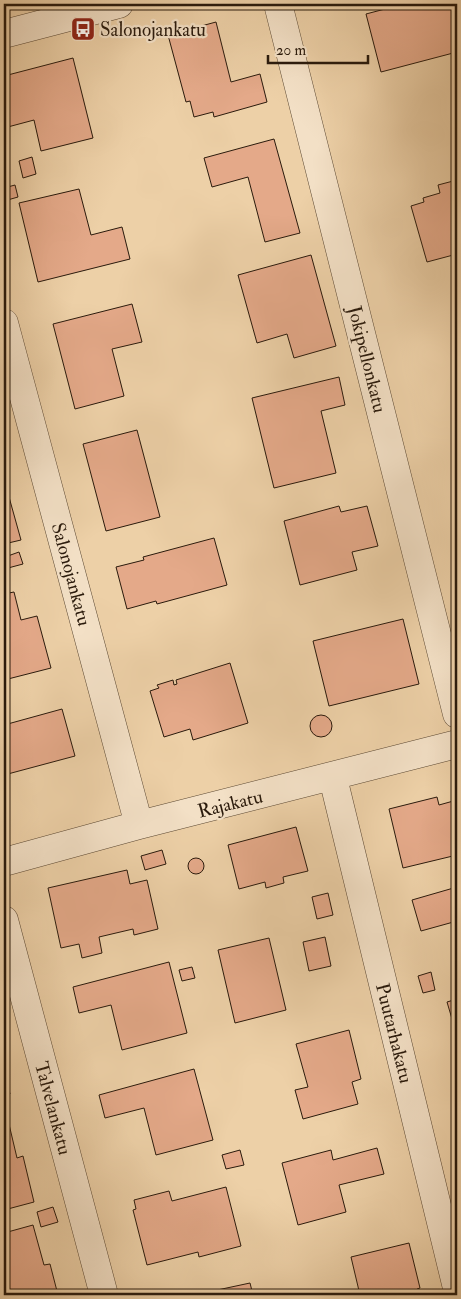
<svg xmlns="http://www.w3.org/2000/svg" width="461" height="1299" viewBox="0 0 461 1299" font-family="'IM FELL Double Pica',serif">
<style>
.building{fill:#e4a989;stroke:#2a1a0c}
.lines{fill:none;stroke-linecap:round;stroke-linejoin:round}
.minor-casing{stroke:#5b4833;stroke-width:29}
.minor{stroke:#f3e0c6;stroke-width:28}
.labels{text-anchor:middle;stroke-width:4.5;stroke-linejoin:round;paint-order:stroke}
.poi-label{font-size:19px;fill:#2a1a0c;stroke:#f3e0c6;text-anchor:start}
.street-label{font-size:19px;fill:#2a1a0c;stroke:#f3e0c6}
</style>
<rect width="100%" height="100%" fill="#edd0a7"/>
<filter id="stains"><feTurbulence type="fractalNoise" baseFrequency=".004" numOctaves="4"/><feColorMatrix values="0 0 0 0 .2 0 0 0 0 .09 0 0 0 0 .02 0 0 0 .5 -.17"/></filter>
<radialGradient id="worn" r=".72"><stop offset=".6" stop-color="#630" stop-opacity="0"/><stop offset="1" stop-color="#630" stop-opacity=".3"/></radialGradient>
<path class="building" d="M 404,4 L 457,4 L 457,52 L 381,72 L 366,14 Z
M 216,22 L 231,82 L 260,74 L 267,102 L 214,117 L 213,112 L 194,117 L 190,101 L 186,102 L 168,35 Z
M 73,58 L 93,138 L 41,151 L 34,120 L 4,128 L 4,76 Z
M 274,139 L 300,233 L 265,242 L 248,177 L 212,187 L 204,158 Z
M 32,157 L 36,174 L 23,178 L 19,161 Z
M 457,180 L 457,254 L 427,262 L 411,206 L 424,202 L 423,198 L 440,193 L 438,185 Z
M 15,185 L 18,197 L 4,201 L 4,188 Z
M 79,189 L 91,235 L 122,227 L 130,259 L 38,282 L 19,203 Z
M 311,255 L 336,346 L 294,358 L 287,334 L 257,343 L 238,275 Z
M 132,304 L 142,342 L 112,349 L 124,396 L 75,409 L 53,324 Z
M 339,377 L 345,405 L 321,411 L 336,473 L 274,488 L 252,398 Z
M 137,430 L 160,517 L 106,531 L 83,444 Z
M 4,479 L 21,540 L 4,544 Z
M 339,506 L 341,512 L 367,506 L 378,546 L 352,552 L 357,570 L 300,585 L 284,521 Z
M 214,538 L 227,585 L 157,604 L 156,601 L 127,609 L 116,567 L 144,560 L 143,557 Z
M 19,552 L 23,564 L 8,568 L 5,557 Z
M 14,592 L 21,620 L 37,616 L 51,668 L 4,680 L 4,594 Z
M 403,619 L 419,684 L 329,706 L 313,641 Z
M 230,663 L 248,723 L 193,740 L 190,729 L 164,737 L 150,691 L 159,688 L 157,685 L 173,680 L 174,685 L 177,684 L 176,680 Z
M 62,709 L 75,756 L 4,775 L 4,725 Z
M310 726a11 11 0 1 1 22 0a11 11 0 1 1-22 0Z
M 437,797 L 439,805 L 457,800 L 457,855 L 403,868 L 389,809 Z
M 296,827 L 308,871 L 283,877 L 284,883 L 266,888 L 265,882 L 239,889 L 228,845 Z
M 162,850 L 166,864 L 145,870 L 141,856 Z
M188 866a8 8 0 1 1 16 0a8 8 0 1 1-16 0Z
M 127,870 L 130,884 L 147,880 L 158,929 L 134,935 L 133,929 L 99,937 L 102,953 L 82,958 L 79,944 L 61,948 L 48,888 Z
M 457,887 L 457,921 L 421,931 L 412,900 Z
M 328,893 L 333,915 L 317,919 L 312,897 Z
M 325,937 L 331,966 L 309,971 L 303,942 Z
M 269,938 L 286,1010 L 235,1023 L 218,950 Z
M 169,962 L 187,1033 L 122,1050 L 111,1005 L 79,1013 L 73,987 Z
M 192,967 L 195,978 L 182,981 L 179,970 Z
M 431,972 L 435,990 L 423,993 L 418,976 Z
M 457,999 L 457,1028 L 455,1029 L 447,1002 Z
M 349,1030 L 361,1079 L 352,1082 L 358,1104 L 303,1119 L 295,1090 L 308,1087 L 296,1044 Z
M 194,1069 L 213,1140 L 156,1155 L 144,1108 L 105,1118 L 99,1095 Z
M 4,1071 L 10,1094 L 4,1096 Z
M 457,1113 L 457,1130 L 453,1114 Z
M 8,1120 L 17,1158 L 23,1156 L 34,1202 L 4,1210 L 4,1121 Z
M 377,1148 L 384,1174 L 339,1185 L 346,1212 L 298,1225 L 282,1163 L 331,1150 L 333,1160 Z
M 240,1150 L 244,1165 L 226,1169 L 222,1155 Z
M 226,1187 L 241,1246 L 199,1257 L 198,1252 L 147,1265 L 133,1210 L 136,1209 L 134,1200 L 169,1191 L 172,1201 Z
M 53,1207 L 58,1222 L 41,1227 L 37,1212 Z
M 33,1225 L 44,1265 L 50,1264 L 58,1295 L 4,1295 L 4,1233 Z
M 409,1243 L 420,1288 L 417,1289 L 419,1295 L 360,1295 L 351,1257 Z
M 250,1283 L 253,1295 L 194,1295 Z"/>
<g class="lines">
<defs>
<path id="minor" d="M 278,4 L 457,714
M 4,34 L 119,4
M 4,323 L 139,825
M 333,778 L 457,1288
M 4,862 L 139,825 L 457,744
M 4,920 L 104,1295"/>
</defs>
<use href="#minor" class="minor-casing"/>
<use href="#minor" class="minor"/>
</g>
<defs>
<symbol id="bus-square" viewBox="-11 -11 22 22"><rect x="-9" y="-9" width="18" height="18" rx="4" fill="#8f2418" stroke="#f3e0c6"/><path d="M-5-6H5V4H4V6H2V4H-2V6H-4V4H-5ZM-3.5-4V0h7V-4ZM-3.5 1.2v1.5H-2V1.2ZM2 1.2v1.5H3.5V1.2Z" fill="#fff"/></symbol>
</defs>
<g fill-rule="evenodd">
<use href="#bus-square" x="69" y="15" width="28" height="28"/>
</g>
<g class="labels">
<g class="poi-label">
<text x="100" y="36">Salonojankatu</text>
</g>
<g class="street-label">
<text transform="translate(368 359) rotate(76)" y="7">Jokipellonkatu</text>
<text transform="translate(72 574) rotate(75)" y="7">Salonojankatu</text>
<text transform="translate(230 803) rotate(-14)" y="7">Rajakatu</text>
<text transform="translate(395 1033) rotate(76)" y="7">Puutarhakatu</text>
<text transform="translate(54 1108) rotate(75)" y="7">Talvelankatu</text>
</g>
</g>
<rect width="461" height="1299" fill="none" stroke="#edd0a7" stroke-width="20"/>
<rect x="5" y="5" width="451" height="1289" fill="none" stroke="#2a1a0c" stroke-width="2.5"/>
<rect x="10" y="10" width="441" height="1279" fill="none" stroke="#2a1a0c"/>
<path d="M268 55v8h100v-8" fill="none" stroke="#2a1a0c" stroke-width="2.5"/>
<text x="276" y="55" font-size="15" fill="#2a1a0c" stroke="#f3e0c6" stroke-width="4" paint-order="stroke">20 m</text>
<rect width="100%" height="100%" filter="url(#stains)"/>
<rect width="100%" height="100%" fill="url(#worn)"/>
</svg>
